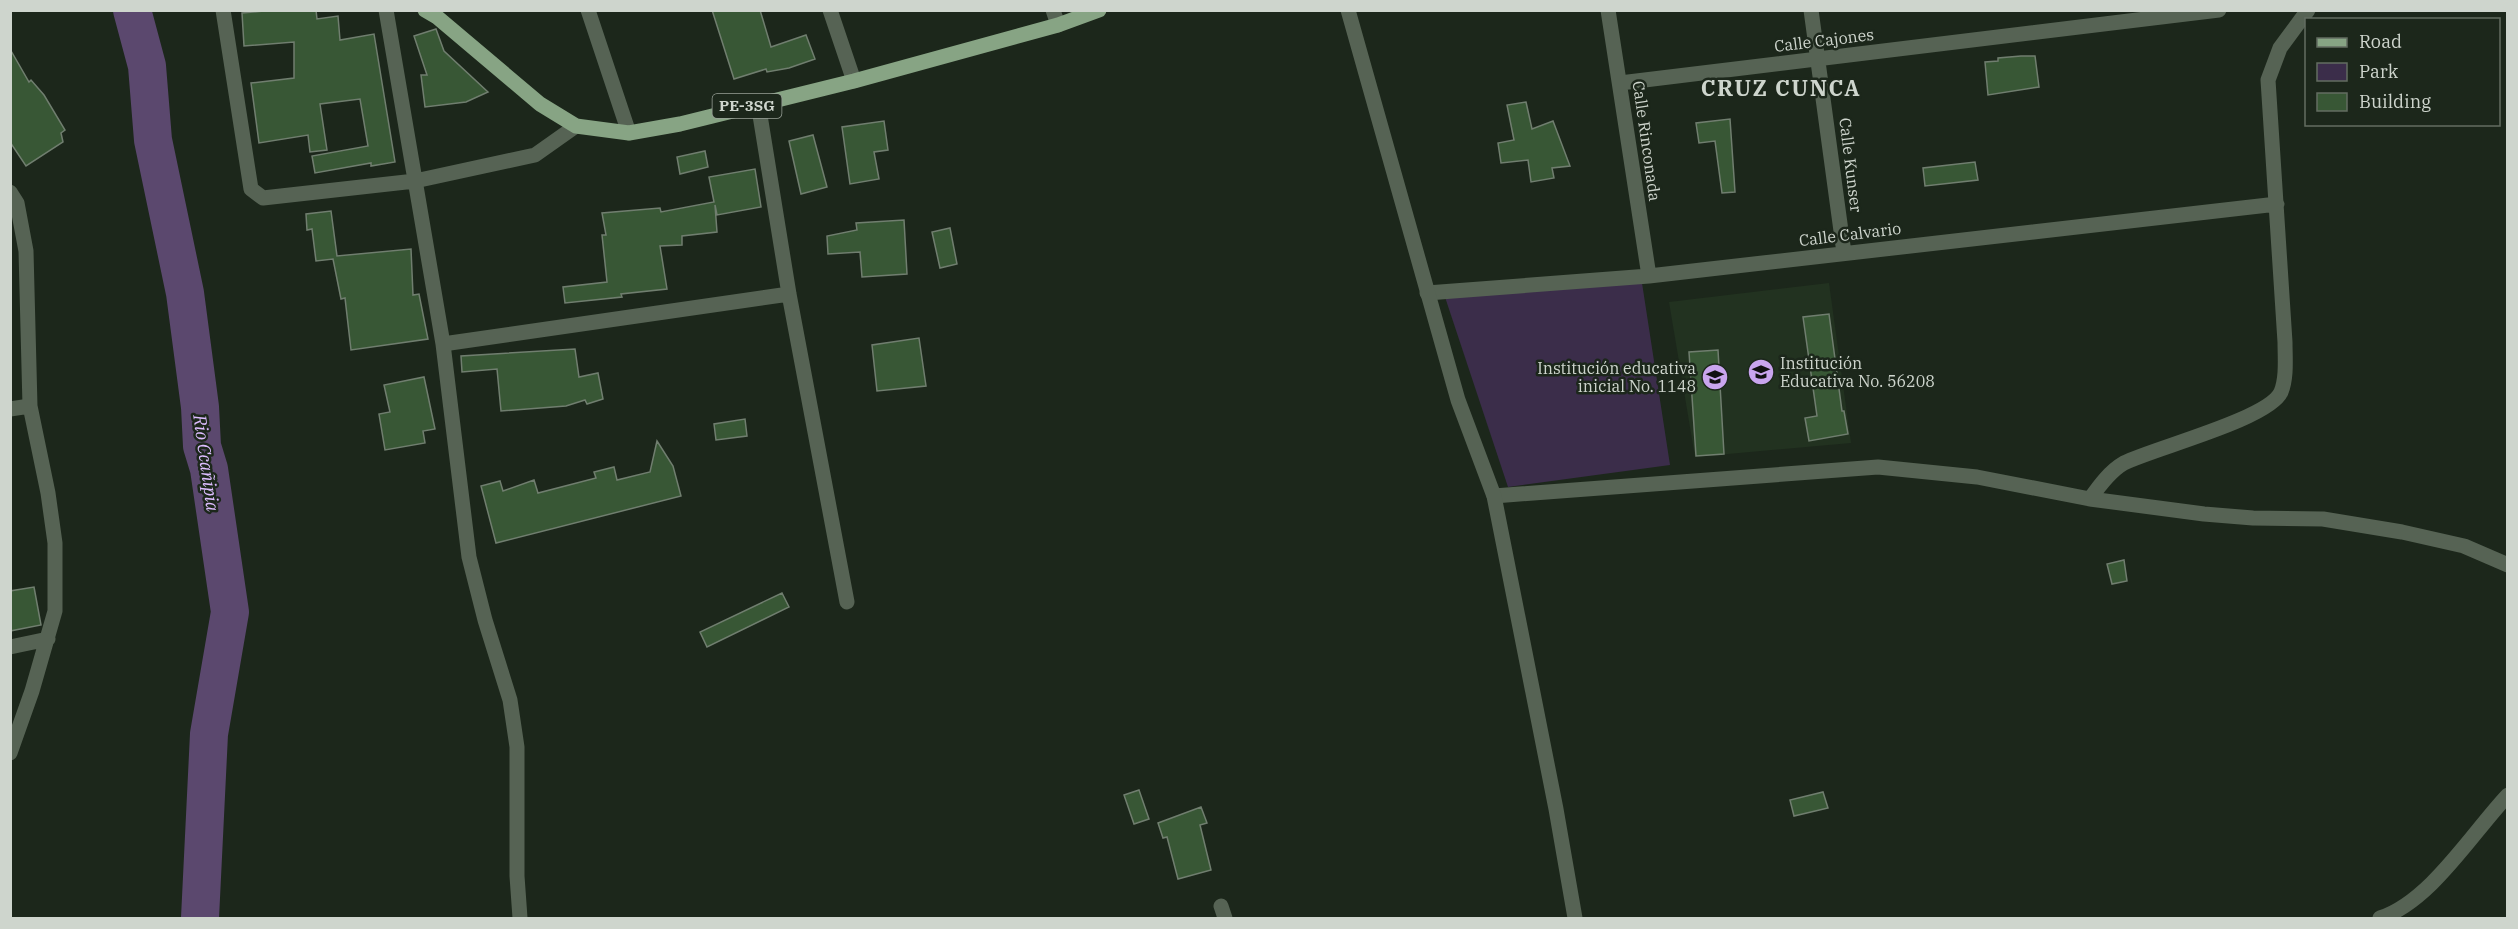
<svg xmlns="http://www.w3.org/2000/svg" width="2518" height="929" viewBox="0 0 2518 929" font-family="'IBM Plex Serif',serif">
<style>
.built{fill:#223220}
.green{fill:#3b2d4a}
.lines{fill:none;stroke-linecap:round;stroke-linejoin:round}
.river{stroke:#5b486e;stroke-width:38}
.building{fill:#385735;stroke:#707e6f;stroke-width:1.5}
.minor{stroke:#566354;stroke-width:15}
.tertiary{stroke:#566354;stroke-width:15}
.primary{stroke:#87a484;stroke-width:15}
.labels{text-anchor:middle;stroke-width:5;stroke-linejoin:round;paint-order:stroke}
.shield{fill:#1c271b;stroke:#99a198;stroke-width:1.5}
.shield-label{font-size:15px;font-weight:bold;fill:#ced5cd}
.street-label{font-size:16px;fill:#ced5cd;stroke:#1c271b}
.poi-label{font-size:16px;fill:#ced5cd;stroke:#1c271b;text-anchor:start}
.water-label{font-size:18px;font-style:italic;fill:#ddbdff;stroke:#1c271b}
.district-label{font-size:22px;font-weight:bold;letter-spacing:1.5px;fill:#ced5cd;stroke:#1c271b}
</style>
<rect width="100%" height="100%" fill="#1c271b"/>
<path class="built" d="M 1829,283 L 1851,443 L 1695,457 L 1669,302 Z"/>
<path class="green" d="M 1642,283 L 1670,465 L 1508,487 L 1445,297 Z"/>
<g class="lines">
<path class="river" d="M 132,10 L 147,66 L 153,140 L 185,293 L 200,407 L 202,446 L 209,469 L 230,612 L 209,734 L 200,918"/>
</g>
<path class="building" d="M 274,10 L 316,10 L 317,19 L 338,16 L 340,40 L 374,34 L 395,162 L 371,166 L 371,163 L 315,173 L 312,156 L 368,146 L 360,99 L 320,104 L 327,150 L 310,152 L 308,135 L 259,143 L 251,83 L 294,78 L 294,42 L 244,46 L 242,13 Z
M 712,10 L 760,10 L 771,47 L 806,35 L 815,59 L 789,68 L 767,72 L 766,69 L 734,79 Z
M 436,29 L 444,51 L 488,92 L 466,102 L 425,107 L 421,75 L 427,75 L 414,36 Z
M 10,49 L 29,82 L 31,80 L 44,95 L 65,130 L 61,133 L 63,142 L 26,166 L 10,142 Z
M 2021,56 L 2035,56 L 2039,87 L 1988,95 L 1985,62 L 1998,61 L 1998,58 Z
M 1526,102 L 1532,129 L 1553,121 L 1570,166 L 1552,168 L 1554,178 L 1531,182 L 1528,160 L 1501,163 L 1498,143 L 1514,140 L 1507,105 Z
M 1730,119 L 1735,192 L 1722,193 L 1715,141 L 1699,143 L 1696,123 Z
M 884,121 L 888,150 L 874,152 L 879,179 L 850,184 L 842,127 Z
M 813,135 L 827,187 L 801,194 L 789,141 Z
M 705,151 L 708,167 L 680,174 L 677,157 Z
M 1975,162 L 1978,180 L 1925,186 L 1923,168 Z
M 755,169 L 761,207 L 717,215 L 715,205 L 717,232 L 682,236 L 682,245 L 660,246 L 667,289 L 621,294 L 622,297 L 565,303 L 563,287 L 607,282 L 602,235 L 606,235 L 602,213 L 660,208 L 661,212 L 714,202 L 709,177 Z
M 331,211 L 337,256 L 411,249 L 413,295 L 419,294 L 428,339 L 351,350 L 345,298 L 341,299 L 333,259 L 316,261 L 312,229 L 307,230 L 306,214 Z
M 904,220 L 907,274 L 862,277 L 860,252 L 828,254 L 827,236 L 857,230 L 856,223 Z
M 950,228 L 957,264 L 940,268 L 932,232 Z
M 1829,314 L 1842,411 L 1844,411 L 1848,434 L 1809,441 L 1805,418 L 1817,416 L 1803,317 Z
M 919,338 L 926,386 L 877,391 L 872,345 Z
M 575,349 L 579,377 L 598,373 L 603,399 L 587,404 L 585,400 L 566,406 L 501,411 L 497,369 L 462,372 L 461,356 Z
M 1718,350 L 1724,454 L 1696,456 L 1689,352 Z
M 424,377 L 435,429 L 423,431 L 425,443 L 385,450 L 379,414 L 390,412 L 384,385 Z
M 745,419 L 747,436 L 716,440 L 714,424 Z
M 657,441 L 673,466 L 681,496 L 496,543 L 481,486 L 500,481 L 503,491 L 534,480 L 538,493 L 596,478 L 594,472 L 614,467 L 617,480 L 650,472 Z
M 2124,560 L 2127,581 L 2112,584 L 2107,564 Z
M 34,587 L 41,625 L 10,631 L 10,591 Z
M 782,593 L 789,607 L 707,647 L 700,632 Z
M 1139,790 L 1149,819 L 1134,824 L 1124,795 Z
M 1823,792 L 1828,808 L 1794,816 L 1790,800 Z
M 1201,807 L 1207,823 L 1200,825 L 1211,870 L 1178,879 L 1167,837 L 1163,838 L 1158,823 Z"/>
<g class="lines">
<path class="minor" d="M 223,10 L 251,189 L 263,198 L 415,181 L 535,155 L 576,126
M 386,10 L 443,344 L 469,557 L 485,620 L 510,700 L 517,747 L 517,876 L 520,918
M 588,10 L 629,133
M 830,10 L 854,81
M 1053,10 L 1058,25
M 1608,10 L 1649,276
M 1811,10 L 1844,253
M 1620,83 L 2219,10
M 758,103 L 789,294 L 847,602
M 10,192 L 17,203 L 26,251 L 30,406 L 48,493 L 55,543 L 55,611 L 32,691 L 10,753
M 1427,293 L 1649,276 L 2277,204
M 443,344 L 789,294
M 10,409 L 30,406
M 1494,496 L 1878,467 L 1977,477 L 2090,499 L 2204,514 L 2253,518 L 2323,519 L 2402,532 L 2464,546 L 2508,565
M 2090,499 C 2099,486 2110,471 2124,463 C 2154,448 2269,419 2281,392 C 2287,377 2285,358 2285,342 L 2268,80 L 2280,48 L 2308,10
M 10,647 L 48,639
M 1221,906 L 1225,918
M 2380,918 C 2430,902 2472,833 2508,795"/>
<path class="tertiary" d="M 1348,10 L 1458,400 L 1494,496 L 1556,809 L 1575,918"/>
<path class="primary" d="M 425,10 L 437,17 L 540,104 L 576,126 L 629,133 L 680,124 L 854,81 L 1058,25 L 1099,10"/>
</g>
<defs>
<symbol id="school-disc" viewBox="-11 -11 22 22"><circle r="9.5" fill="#c9a5ee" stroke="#1c271b"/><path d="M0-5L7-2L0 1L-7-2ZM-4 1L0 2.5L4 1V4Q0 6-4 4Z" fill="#111"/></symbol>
</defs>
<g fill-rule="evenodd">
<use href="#school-disc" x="1746" y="357" width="30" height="30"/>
<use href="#school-disc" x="1700" y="362" width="30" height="30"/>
</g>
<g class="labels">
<rect class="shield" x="712.5" y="94" width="69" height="24" rx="4.5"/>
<g class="shield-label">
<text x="747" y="111">PE-3SG</text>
</g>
<g class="street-label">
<text transform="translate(1824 40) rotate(-7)" y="6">Calle Cajones</text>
<text transform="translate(1647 141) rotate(82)" y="6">Calle Rinconada</text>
<text transform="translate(1851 165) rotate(83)" y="6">Calle Kunser</text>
<text transform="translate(1850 234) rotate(-7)" y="6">Calle Calvario</text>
</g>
<g class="poi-label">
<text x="1780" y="369">Institución<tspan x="1780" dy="18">Educativa No. 56208</tspan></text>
<text x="1696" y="374" text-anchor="end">Institución educativa<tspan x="1696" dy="18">inicial No. 1148</tspan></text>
</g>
<g class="water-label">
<text transform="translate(206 463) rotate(82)" y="6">Rio Ccañipia</text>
</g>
<g class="district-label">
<text x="1781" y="96">CRUZ CUNCA</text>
</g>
</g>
<rect width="2518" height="929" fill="none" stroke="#ced5cd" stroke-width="24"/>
<rect x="2305" y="18" width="195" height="108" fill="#1c271b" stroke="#636d62" stroke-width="1.5"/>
<rect x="2317" y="38" width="30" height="9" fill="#87a484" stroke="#636d62" stroke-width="1.5"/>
<text x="2359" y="48" font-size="18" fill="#ced5cd">Road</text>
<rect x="2317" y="63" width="30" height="18" fill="#3b2d4a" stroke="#636d62" stroke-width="1.5"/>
<text x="2359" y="78" font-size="18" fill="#ced5cd">Park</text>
<rect x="2317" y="93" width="30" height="18" fill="#385735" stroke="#636d62" stroke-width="1.5"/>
<text x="2359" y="108" font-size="18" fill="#ced5cd">Building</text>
</svg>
